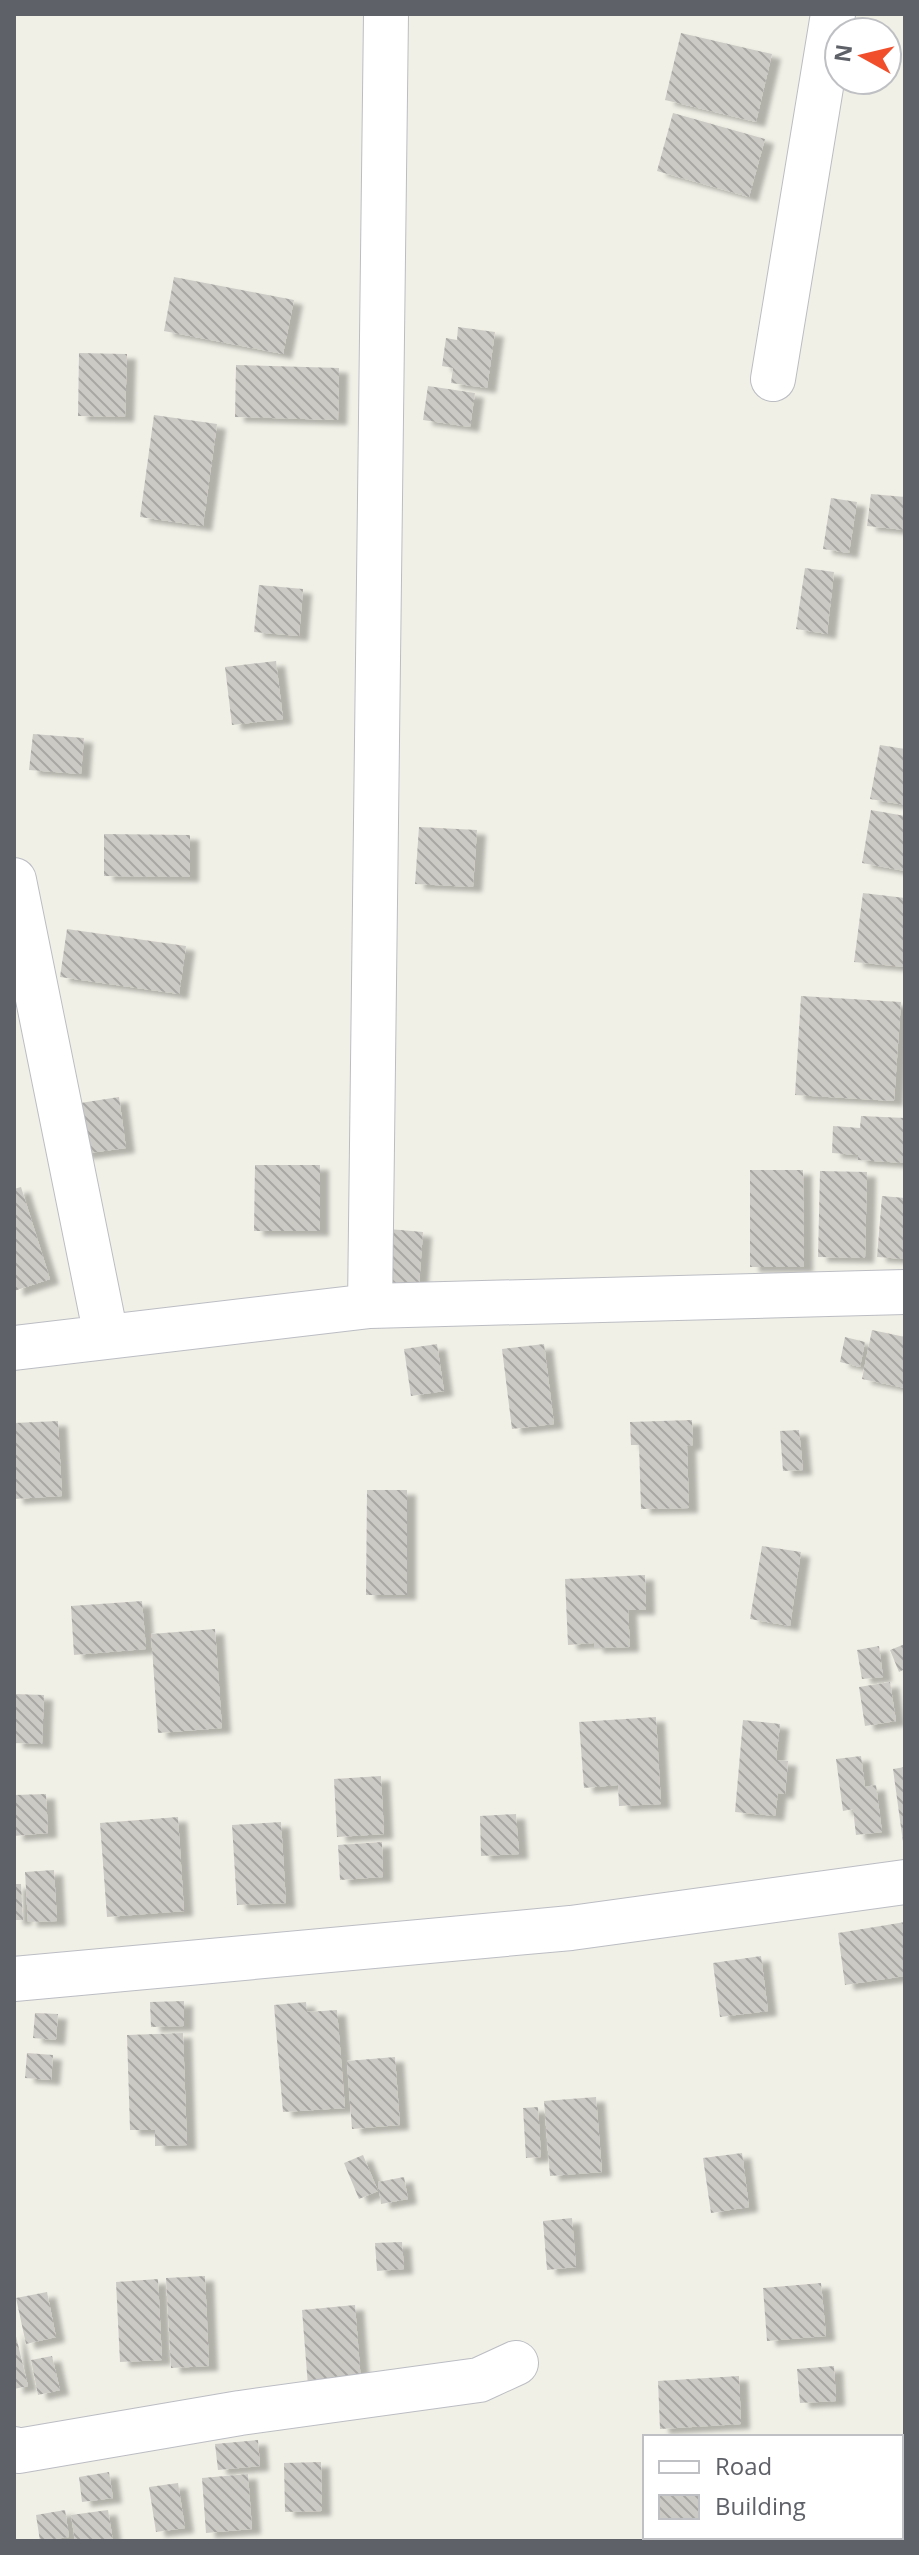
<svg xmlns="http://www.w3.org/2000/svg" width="919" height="2555" viewBox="0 0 919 2555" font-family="'Open Sans',sans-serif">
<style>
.building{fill:url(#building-back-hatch);filter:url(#shadow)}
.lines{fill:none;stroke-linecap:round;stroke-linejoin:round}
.minor-casing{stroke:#bbbdc3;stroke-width:46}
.minor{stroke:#fff;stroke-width:44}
</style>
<defs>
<pattern id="building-back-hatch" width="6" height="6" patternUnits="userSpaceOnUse" patternTransform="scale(2)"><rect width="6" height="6" fill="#cccac4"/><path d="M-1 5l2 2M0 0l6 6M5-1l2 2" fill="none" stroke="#a9a7a3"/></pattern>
<filter id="shadow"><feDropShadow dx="9" dy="5" stdDeviation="2" flood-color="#0004"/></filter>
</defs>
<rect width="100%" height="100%" fill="#f1f0e7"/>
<path class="building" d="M 681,33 L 772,54 L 756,122 L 665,100 Z
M 673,113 L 765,139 L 749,197 L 657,171 Z
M 174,277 L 294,300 L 283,354 L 164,331 Z
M 458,327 L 495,332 L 487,388 L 451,383 L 453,368 L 442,366 L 446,338 L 457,340 Z
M 79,353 L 127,354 L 125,417 L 78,416 Z
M 236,365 L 339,368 L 338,420 L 235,417 Z
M 428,386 L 475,393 L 470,427 L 423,420 Z
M 154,415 L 217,424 L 203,526 L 140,517 Z
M 871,494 L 905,497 L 905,530 L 867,526 Z
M 831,498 L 857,502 L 849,553 L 823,549 Z
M 805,568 L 834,572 L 827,634 L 796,629 Z
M 259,585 L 303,589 L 299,636 L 254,632 Z
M 276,661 L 283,719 L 232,725 L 225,667 Z
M 33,734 L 84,738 L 81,774 L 29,770 Z
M 880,745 L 905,749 L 905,805 L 870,799 Z
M 871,810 L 905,816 L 905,871 L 862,863 Z
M 419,827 L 477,830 L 473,887 L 415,884 Z
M 104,834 L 190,835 L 190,877 L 104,876 Z
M 863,893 L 905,898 L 905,967 L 854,962 Z
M 67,929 L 186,946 L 179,994 L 60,977 Z
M 801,996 L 901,1002 L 894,1101 L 795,1095 Z
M 119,1097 L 126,1148 L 82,1154 L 74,1104 Z
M 861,1116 L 905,1118 L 905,1163 L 858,1160 L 858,1155 L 832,1153 L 833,1126 L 860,1128 Z
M 255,1165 L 320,1165 L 320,1231 L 254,1231 Z
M 750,1170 L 803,1170 L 804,1267 L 750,1267 Z
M 820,1171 L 867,1172 L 865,1258 L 818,1257 Z
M 21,1187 L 50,1279 L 14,1291 L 14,1189 Z
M 882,1196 L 905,1198 L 905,1259 L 877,1257 Z
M 389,1229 L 423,1232 L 419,1285 L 384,1282 Z
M 872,1330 L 905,1337 L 905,1388 L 862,1379 Z
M 845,1337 L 865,1342 L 860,1367 L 840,1362 Z
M 437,1344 L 444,1391 L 411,1396 L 404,1349 Z
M 544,1344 L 554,1424 L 512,1429 L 502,1349 Z
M 692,1420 L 693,1445 L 687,1446 L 689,1508 L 641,1509 L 639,1445 L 631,1445 L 630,1422 Z
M 58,1421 L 62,1496 L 14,1499 L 14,1423 Z
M 799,1430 L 803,1470 L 783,1471 L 780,1431 Z
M 367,1490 L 407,1490 L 407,1595 L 366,1595 Z
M 762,1546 L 801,1552 L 790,1626 L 750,1619 Z
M 645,1575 L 646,1610 L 628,1610 L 630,1647 L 594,1648 L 594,1643 L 568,1645 L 565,1579 Z
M 142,1601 L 146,1649 L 74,1655 L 71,1606 Z
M 215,1629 L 222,1728 L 158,1733 L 151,1634 Z
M 905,1644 L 905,1669 L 899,1672 L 890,1650 Z
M 879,1646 L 883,1677 L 862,1679 L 857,1650 Z
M 890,1682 L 896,1721 L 865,1726 L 859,1687 Z
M 14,1694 L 44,1695 L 42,1744 L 14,1743 Z
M 656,1717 L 661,1804 L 619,1806 L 618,1785 L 584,1788 L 579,1722 Z
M 743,1720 L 780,1724 L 776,1760 L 788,1761 L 785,1794 L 778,1793 L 775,1816 L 735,1812 Z
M 861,1756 L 865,1787 L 876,1785 L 882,1832 L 856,1835 L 853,1809 L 843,1811 L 836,1759 Z
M 905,1767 L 905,1842 L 903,1842 L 893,1769 Z
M 381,1776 L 384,1834 L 337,1837 L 334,1779 Z
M 46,1794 L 48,1833 L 14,1836 L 14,1795 Z
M 516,1814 L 519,1854 L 481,1856 L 480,1816 Z
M 178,1817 L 184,1911 L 107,1917 L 100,1823 Z
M 281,1822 L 286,1903 L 237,1905 L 232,1825 Z
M 382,1842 L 383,1877 L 340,1880 L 338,1845 Z
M 54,1870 L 57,1921 L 28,1922 L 25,1872 Z
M 14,1884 L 21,1884 L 23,1920 L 14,1920 Z
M 905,1922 L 905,1976 L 845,1985 L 838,1933 Z
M 761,1956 L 768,2011 L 720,2017 L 713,1963 Z
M 184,2001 L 184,2026 L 151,2027 L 150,2002 Z
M 306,2002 L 307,2012 L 337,2010 L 345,2108 L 283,2112 L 274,2005 Z
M 35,2013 L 58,2014 L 56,2040 L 33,2038 Z
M 183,2033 L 187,2145 L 155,2146 L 155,2130 L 130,2130 L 127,2035 Z
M 27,2053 L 53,2055 L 51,2080 L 25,2078 Z
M 395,2057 L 400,2125 L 352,2129 L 347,2061 Z
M 596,2097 L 602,2172 L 550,2176 L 544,2101 Z
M 538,2107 L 541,2157 L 526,2158 L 523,2108 Z
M 742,2153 L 749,2207 L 711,2213 L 703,2158 Z
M 363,2155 L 378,2191 L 359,2199 L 344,2163 Z
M 404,2177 L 408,2199 L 381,2204 L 378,2182 Z
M 572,2218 L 576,2267 L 547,2270 L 543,2221 Z
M 402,2242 L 404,2269 L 377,2271 L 375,2243 Z
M 205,2276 L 209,2366 L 171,2368 L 166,2278 Z
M 158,2279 L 162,2360 L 120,2362 L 116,2282 Z
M 821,2283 L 826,2336 L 767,2341 L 763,2288 Z
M 47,2292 L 56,2337 L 26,2344 L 16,2298 Z
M 355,2305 L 361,2382 L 308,2386 L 302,2310 Z
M 14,2328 L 28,2386 L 14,2389 Z
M 52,2356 L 60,2390 L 38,2395 L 31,2360 Z
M 834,2366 L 836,2401 L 800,2403 L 797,2369 Z
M 739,2376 L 741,2424 L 660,2429 L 658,2381 Z
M 258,2440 L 260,2466 L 218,2470 L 215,2444 Z
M 321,2462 L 322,2511 L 285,2512 L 284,2463 Z
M 109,2472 L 113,2498 L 82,2502 L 79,2477 Z
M 248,2474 L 252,2529 L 206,2533 L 202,2478 Z
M 178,2483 L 185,2528 L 156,2532 L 149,2487 Z
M 65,2510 L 69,2537 L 40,2541 L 36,2515 Z
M 108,2510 L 113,2541 L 75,2541 L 71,2515 Z
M 650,2537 L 748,2537 L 748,2541 L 650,2541 Z"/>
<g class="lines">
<defs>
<path id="minor" d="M 773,379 L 833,14
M 14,880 L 106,1336
M 370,1306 L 386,14
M 14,1348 L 370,1306 L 905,1292
M 14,1979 L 571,1928 L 905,1882
M 14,2449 L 18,2451 L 240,2413 L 479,2380 L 516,2363"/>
</defs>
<use href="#minor" class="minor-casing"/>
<use href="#minor" class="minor"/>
</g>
<rect width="919" height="2555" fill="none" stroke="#5e6168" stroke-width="32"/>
<rect x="643" y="2435" width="260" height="104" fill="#ffffff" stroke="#bfc0c3" stroke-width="2"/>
<rect x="659" y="2461" width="40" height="12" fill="#ffffff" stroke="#bfc0c3" stroke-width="2"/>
<text x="715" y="2475" font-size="24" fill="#5e6168">Road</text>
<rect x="659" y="2495" width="40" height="24" fill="url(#building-back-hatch)" stroke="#bfc0c3" stroke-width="2"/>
<text x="715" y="2515" font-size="24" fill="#5e6168">Building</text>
<g transform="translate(863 56) rotate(278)"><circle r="38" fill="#ffffff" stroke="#bfc0c3" stroke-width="2"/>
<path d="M0-6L14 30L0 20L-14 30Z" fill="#f14f2c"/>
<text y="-12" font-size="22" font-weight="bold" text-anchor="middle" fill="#5e6168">N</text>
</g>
</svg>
